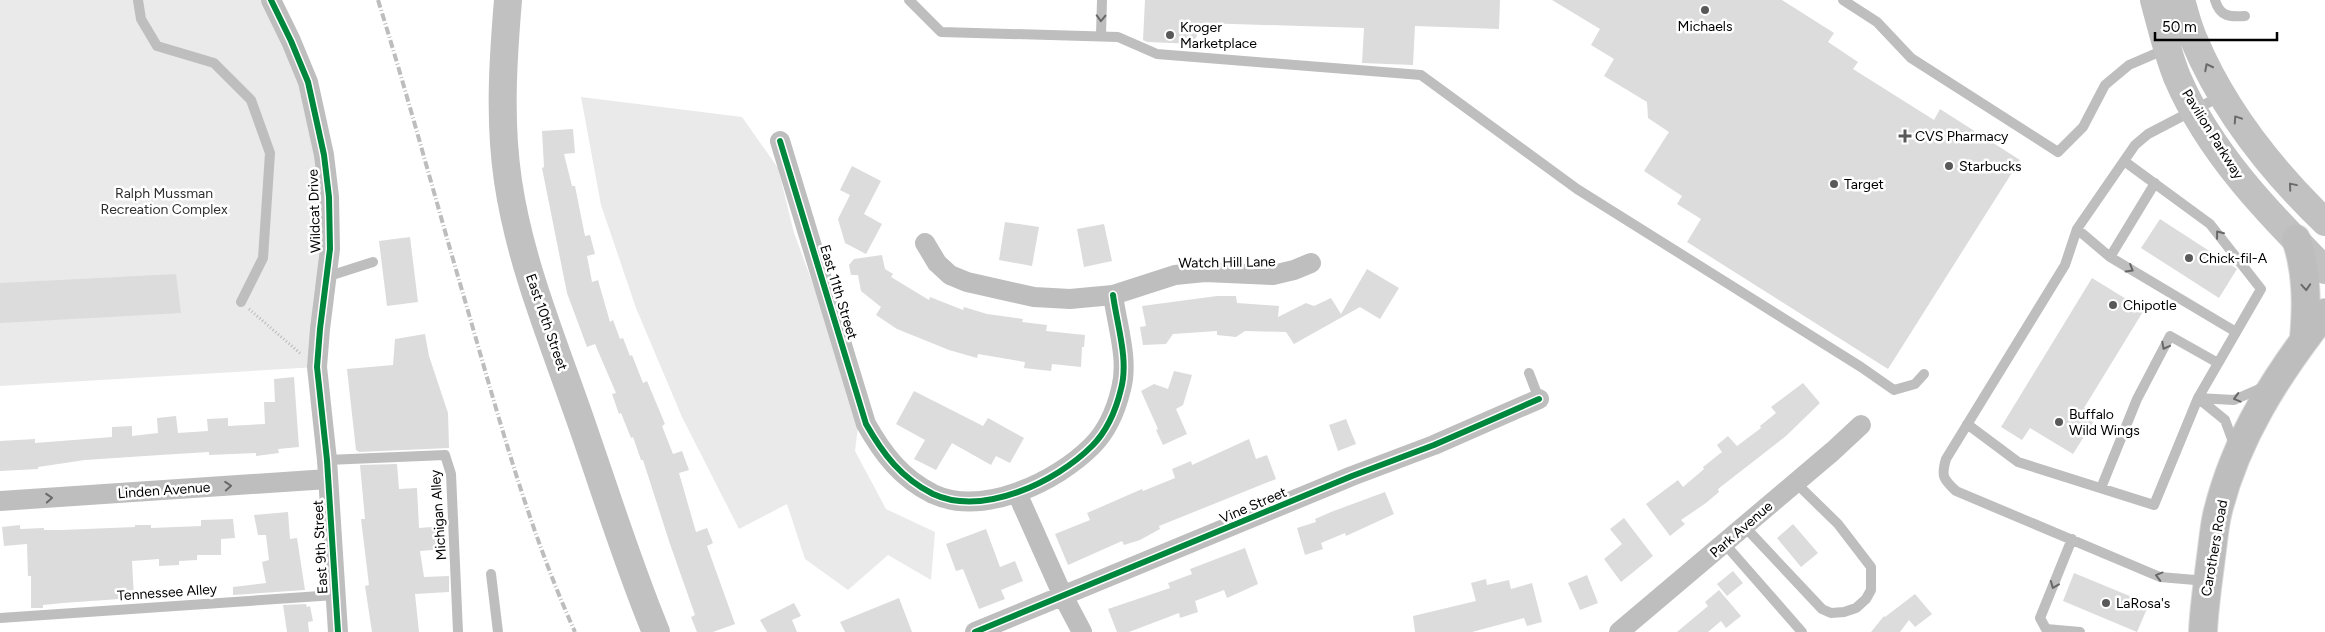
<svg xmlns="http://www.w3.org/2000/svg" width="2325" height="632" viewBox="0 0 2325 632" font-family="Figtree,sans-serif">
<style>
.green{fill:#eaeaea}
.building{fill:#dcdcdc}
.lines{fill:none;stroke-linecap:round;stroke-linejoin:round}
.primary-casing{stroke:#dbdbdb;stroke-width:30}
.path{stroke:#b8b8b8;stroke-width:3;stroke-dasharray:1 2.5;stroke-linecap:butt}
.service{stroke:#bebebe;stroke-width:10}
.minor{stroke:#bebebe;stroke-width:20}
.secondary{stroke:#c1c1c1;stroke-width:28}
.primary{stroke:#bdbdbd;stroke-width:28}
.rail{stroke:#bdbdbd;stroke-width:4;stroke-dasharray:8 2.5 1 2.5;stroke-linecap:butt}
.cycleway-casing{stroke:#fff;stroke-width:9}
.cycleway{stroke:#00873e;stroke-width:6}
.oneway{stroke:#686868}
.oneway2{stroke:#6a6a6a}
.poi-dot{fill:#595959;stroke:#fff;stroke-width:2}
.labels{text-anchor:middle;stroke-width:5;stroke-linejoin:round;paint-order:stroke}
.poi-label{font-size:14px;fill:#000;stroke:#fff;text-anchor:start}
.street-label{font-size:14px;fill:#000;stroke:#fff}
.park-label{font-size:14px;fill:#2f2f2f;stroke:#fff}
</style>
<rect width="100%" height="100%" fill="#fff"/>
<path class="green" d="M 0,0 L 271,0 L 324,155 L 317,367 L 0,386 Z
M 581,97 L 742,117 L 778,168 L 794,233 L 860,411 L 855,451 L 886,509 L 935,532 L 931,580 L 888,555 L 848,590 L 805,559 L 787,504 L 739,529 L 682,417 L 636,308 L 601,205 Z"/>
<path class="building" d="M 1145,0 L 1500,0 L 1499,29 L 1415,26 L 1413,65 L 1362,63 L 1364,28 L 1201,23 L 1194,44 L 1147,42 L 1143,40 Z
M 1552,0 L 1782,0 L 1834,33 L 1828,42 L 1858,62 L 1853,69 L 1934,120 L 1940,109 L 2020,160 L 1888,369 L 1687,242 L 1701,219 L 1677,204 L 1682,196 L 1644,171 L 1669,132 L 1648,118 L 1647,102 L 1604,76 L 1614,59 L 1591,45 L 1600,29 Z
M 573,129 L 575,153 L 564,154 L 572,186 L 575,186 L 585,236 L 590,235 L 595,254 L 587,256 L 592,282 L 598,280 L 610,322 L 613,320 L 620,339 L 623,338 L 630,356 L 632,355 L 643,383 L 647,381 L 665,424 L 662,426 L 673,454 L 682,451 L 689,470 L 679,473 L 696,532 L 707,528 L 713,543 L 707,546 L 735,624 L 713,632 L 697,632 L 691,617 L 695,615 L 670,544 L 643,460 L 641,460 L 633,437 L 631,438 L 621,413 L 619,414 L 612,394 L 616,393 L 595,344 L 587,347 L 567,293 L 542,168 L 544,167 L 542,131 Z
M 852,166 L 881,181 L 864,214 L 882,224 L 866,254 L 845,243 L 838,219 L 850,195 L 840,190 Z
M 2160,219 L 2237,269 L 2219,298 L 2141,248 Z
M 1005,222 L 1039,227 L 1032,266 L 999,260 Z
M 1104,224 L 1112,261 L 1084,267 L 1077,229 Z
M 410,237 L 418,302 L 387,306 L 379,241 Z
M 882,255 L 885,269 L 893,274 L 891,277 L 929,300 L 930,297 L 963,310 L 964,307 L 987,314 L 1023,319 L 1022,322 L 1047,325 L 1046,331 L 1085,335 L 1084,347 L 1082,347 L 1081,367 L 1052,364 L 1051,371 L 1024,368 L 1025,362 L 978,354 L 977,358 L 949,350 L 897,329 L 876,315 L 881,307 L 861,291 L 858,275 L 851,275 L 849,265 L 854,259 Z
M 1367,269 L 1399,288 L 1380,319 L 1360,307 L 1294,344 L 1286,332 L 1245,331 L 1236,337 L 1217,335 L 1217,331 L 1173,334 L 1166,344 L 1143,345 L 1140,327 L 1146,326 L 1142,306 L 1217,296 L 1236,296 L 1237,303 L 1279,306 L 1278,317 L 1306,303 L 1314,306 L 1331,298 L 1341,314 Z
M 176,274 L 181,313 L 0,323 L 0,283 Z
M 2092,278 L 2144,310 L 2084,408 L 2097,416 L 2073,454 L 2030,428 L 2022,440 L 2001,427 Z
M 425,334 L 429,356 L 448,413 L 449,448 L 359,452 L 356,450 L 347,369 L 393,365 L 395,339 Z
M 1174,371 L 1192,375 L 1183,405 L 1176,409 L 1187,434 L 1163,445 L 1156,430 L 1158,429 L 1141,391 L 1154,384 L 1168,389 Z
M 294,377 L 299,447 L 278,449 L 279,453 L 256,456 L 256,453 L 209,455 L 209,452 L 160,455 L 85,460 L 38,467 L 38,469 L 0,471 L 0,441 L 35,439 L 35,443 L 112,437 L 112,427 L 132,426 L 132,436 L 158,433 L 157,418 L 176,416 L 178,433 L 208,431 L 207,419 L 228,418 L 228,426 L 265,424 L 264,402 L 275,402 L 274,379 Z
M 1803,383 L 1820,403 L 1786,436 L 1718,489 L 1719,492 L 1706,503 L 1681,520 L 1685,524 L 1670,536 L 1646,504 L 1678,480 L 1683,487 L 1704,469 L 1703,467 L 1722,452 L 1717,445 L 1728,436 L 1737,446 L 1761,428 L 1760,426 L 1776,413 L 1771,407 Z
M 914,391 L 983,426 L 988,418 L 1024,438 L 1010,463 L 996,456 L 991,465 L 952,443 L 936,470 L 914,459 L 925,440 L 896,424 Z
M 1346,419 L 1356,444 L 1338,451 L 1329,425 Z
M 1249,439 L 1256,459 L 1267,455 L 1276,479 L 1159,526 L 1160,529 L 1140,540 L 1124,545 L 1122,541 L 1068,565 L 1055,534 L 1090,520 L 1087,513 L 1142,489 L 1143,491 L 1175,478 L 1172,469 L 1191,461 L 1192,465 Z
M 397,464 L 399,489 L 417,488 L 419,528 L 444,526 L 445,549 L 420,551 L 424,577 L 449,576 L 449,592 L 415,594 L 419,632 L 372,632 L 365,586 L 369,585 L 361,519 L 365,519 L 360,465 Z
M 1385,492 L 1394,514 L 1346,536 L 1345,533 L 1321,543 L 1323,549 L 1305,555 L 1297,528 L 1316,522 L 1315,519 L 1331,512 Z
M 288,512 L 290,539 L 297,538 L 305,590 L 233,595 L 233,587 L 266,583 L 262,562 L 269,560 L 266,535 L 258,535 L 254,515 Z
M 1624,518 L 1653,556 L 1621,582 L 1604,559 L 1622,544 L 1610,529 Z
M 233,519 L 235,538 L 221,539 L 221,555 L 197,555 L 197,560 L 179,561 L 179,565 L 159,566 L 159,559 L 132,561 L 134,598 L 63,603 L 43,605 L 43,608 L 31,608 L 31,576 L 28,576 L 27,544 L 4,546 L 2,527 L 20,525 L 20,529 L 44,528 L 44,530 L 62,530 L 135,527 L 135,525 L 151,525 L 151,528 L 201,526 L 201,520 Z
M 1793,524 L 1818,553 L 1801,567 L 1777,538 Z
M 986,529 L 1000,567 L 1015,561 L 1023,581 L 1001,590 L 1005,599 L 979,609 L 963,569 L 956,571 L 946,544 Z
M 1245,548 L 1258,584 L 1227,598 L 1224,590 L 1195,601 L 1198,612 L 1180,618 L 1179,613 L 1129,632 L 1117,632 L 1108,609 L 1170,588 L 1168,583 L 1192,574 L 1190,569 Z
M 1733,571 L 1743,583 L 1727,596 L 1717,584 Z
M 2074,573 L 2149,604 L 2137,632 L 2063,601 Z
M 1587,575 L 1598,603 L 1580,610 L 1568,583 Z
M 1486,579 L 1487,585 L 1509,580 L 1511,589 L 1532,583 L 1542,622 L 1527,626 L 1524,618 L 1472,632 L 1415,632 L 1413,616 L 1476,601 L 1471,583 Z
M 1719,590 L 1741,616 L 1726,628 L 1721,621 L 1708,632 L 1677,632 L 1708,606 L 1705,602 Z
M 1915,594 L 1932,614 L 1915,627 L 1909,620 L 1900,632 L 1871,632 L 1884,616 L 1885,617 Z
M 899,598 L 912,632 L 845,632 L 840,622 Z
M 794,603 L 801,616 L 792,620 L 797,632 L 767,632 L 760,620 Z
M 306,604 L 307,607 L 310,606 L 313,621 L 308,622 L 309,632 L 287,632 L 283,605 Z"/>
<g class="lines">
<defs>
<path id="primary" d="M 2296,239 C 2307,272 2307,304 2304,338
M 2203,632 C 2204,607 2208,582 2211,557 C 2213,543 2214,529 2217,515 C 2235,439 2277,374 2325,313"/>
</defs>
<use href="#primary" class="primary-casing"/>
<path class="path" d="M 249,309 L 301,354"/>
<path class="service" d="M 138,0 L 141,19 L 157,46 L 214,63 L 251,100 L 270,153 L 263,258 L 241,302
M 909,0 L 941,32 L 1118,37 L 1157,54 L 1421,75 L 1577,189 L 1861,367 L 1894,390 L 1915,384 L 1924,374
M 1843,0 L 1877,22 L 1911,58 L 2058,152 L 2083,127 L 2105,85 L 2129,65 L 2166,49
M 2215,0 C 2220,17 2230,17 2245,16
M 1101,35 L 1102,0
M 2077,229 L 2110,257 L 2236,332
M 2110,257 L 2155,183
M 326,277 L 373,262
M 1529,373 L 1539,399
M 2198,398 L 2234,400 L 2266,386
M 2198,398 L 2225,420 L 2235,447
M 1967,424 L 2018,462 L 2154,505 L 2198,398 L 2261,289 L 2210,224 L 2124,161
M 327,460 L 445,455 L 451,474 L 458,632
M 2101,488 L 2137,399 L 2170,336 L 2218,363
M 1744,526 L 1822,609 L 1831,613 L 1844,612 L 1856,608 L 1866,599 L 1871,590 L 1871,567 L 1838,524 L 1795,482
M 2072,539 L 2040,618 L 2046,629 L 2080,632
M 1724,543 L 1802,632
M 491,574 L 498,632
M 2207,581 L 2160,577 L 1956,491 C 1943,479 1941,476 1946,459 L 2065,265 L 2077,229 L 2135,145 L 2148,134 L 2221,96
M 0,618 L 335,595"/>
<path class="minor" d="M 271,0 L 291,41 L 308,82 L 324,155 L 329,197 L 330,249 L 320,329 L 317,367 L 327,460 L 338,632
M 780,141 L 866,424 C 883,454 901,478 933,494 C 983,517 1056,482 1092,446 C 1107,431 1116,410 1121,389 C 1129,360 1117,325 1113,295
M 925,243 L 937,263 L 950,275 L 967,282 L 1034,297 L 1070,299 L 1113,295 L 1175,275 L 1205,272 L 1273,275 L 1294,270 L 1311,263
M 1017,493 L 1063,596 L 1082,632
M 0,501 L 328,479
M 975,632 L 1352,476 L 1434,445 L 1539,399
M 1619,632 L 1833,451 L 1861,425"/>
<path class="secondary" d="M 508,0 C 503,60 499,121 508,181 C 520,263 553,341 580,419 C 605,490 627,562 656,632
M 2154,0 C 2161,26 2167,52 2177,77 C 2209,152 2268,213 2325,270
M 2181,0 C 2185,13 2188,27 2194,40 C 2223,109 2271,170 2325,222"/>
<use href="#primary" class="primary"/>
<path class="rail" d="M 378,0 C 407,93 432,187 459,280 C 494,399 524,519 575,632"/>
<defs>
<path id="cycleway" d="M 271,0 L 291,41 L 308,82 L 324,155 L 329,197 L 330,249 L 320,329 L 317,367 L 327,460 L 338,632
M 780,141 L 866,424 C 883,454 901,478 933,494 C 983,517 1056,482 1092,446 C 1107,431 1116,410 1121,389 C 1129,360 1117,325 1113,295
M 975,632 L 1352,476 L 1434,445 L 1539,399"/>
</defs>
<use href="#cycleway" class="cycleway-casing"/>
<use href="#cycleway" class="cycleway"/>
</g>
<defs><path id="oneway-chevron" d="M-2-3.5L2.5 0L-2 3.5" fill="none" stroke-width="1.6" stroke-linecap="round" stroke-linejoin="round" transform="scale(1.25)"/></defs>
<g class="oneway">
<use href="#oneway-chevron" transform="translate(1101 18) rotate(92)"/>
<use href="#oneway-chevron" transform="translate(2219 234) rotate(-128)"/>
<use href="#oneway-chevron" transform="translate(2130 269) rotate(31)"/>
<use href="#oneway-chevron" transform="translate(2306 287) rotate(86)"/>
<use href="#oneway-chevron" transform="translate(2165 346) rotate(118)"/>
<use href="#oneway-chevron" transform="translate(2237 398) rotate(165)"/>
<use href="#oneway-chevron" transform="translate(228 486) rotate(-4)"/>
<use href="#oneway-chevron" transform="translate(49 498) rotate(-4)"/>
<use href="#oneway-chevron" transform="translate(2159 576) rotate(-165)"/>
<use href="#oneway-chevron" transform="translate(2054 585) rotate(112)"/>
</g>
<g class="oneway2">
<use href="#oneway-chevron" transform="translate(2208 67) rotate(-117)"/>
<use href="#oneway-chevron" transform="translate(2237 119) rotate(-124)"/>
<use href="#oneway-chevron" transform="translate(2292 186) rotate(-130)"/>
</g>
<g class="poi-dot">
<circle cx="1705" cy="10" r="5"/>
<circle cx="1170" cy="35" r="5"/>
<path d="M1902.5 128.5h5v5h5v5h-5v5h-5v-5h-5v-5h5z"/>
<circle cx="1949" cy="166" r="5"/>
<circle cx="1834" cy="184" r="5"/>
<circle cx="2189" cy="258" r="5"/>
<circle cx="2113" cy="305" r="5"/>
<circle cx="2059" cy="422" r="5"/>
<circle cx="2106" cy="603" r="5"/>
</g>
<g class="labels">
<g class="poi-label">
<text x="1705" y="31" text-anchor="middle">Michaels</text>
<text x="1180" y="32">Kroger<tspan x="1180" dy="16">Marketplace</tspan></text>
<text x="1915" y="141">CVS Pharmacy</text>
<text x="1959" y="171">Starbucks</text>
<text x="1844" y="189">Target</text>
<text x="2199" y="263">Chick-fil-A</text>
<text x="2123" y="310">Chipotle</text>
<text x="2069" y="419">Buffalo<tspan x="2069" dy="16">Wild Wings</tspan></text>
<text x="2116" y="608">LaRosa's</text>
</g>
<g class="street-label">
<text transform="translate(2213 134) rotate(58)" y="5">Pavilion Parkway</text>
<text transform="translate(314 211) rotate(-92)" y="5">Wildcat Drive</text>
<text transform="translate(1227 262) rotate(-1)" y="5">Watch Hill Lane</text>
<text transform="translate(839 292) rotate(73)" y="5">East 11th Street</text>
<text transform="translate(547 322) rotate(71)" y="5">East 10th Street</text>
<text transform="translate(164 490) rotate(-4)" y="5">Linden Avenue</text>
<text transform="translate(1253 505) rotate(-23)" y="5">Vine Street</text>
<text transform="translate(438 515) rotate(-94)" y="5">Michigan Alley</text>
<text transform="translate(1741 529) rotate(-41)" y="5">Park Avenue</text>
<text transform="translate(320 547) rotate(-93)" y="5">East 9th Street</text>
<text transform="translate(2214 548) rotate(-80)" y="5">Carothers Road</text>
<text transform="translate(167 592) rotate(-4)" y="5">Tennessee Alley</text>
</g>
<g class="park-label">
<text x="164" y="198">Ralph Mussman<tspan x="164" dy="16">Recreation Complex</tspan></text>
</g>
</g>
<path d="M2155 32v8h122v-8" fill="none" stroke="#000000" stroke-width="2.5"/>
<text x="2162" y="32" font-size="15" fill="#000000" stroke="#ffffff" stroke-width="4" paint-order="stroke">50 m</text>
</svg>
